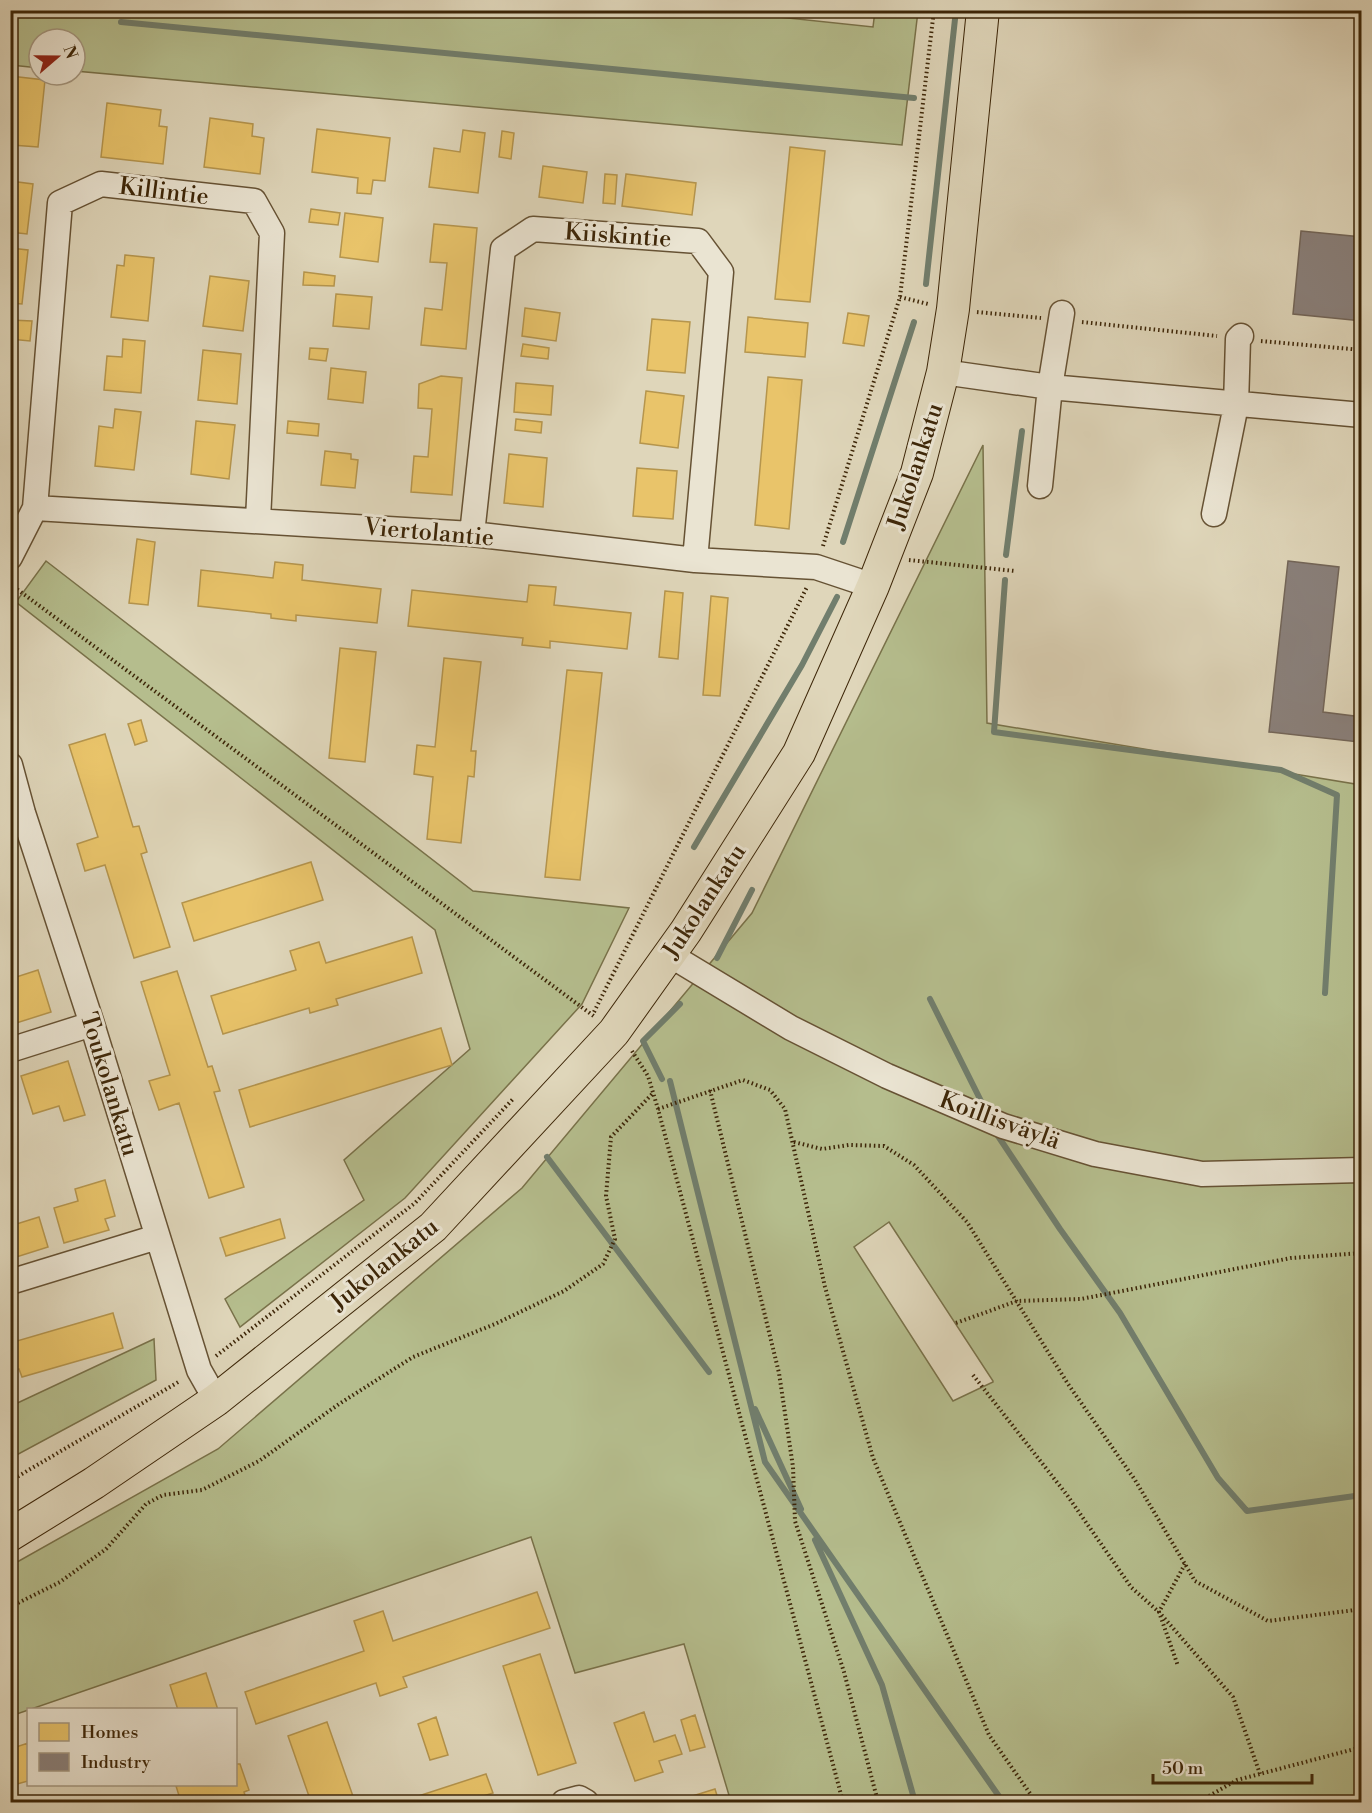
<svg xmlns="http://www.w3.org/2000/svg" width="1372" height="1813" viewBox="0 0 1372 1813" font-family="'Libre Bodoni',serif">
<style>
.green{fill:#b5bd8d;stroke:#79724a;stroke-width:1.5;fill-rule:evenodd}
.homes{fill:#e9c46a;stroke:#b5954d;stroke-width:1.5}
.industry{fill:#8a817c;stroke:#736659;stroke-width:1.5}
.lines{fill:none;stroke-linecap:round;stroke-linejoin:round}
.stream{stroke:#717e6d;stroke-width:6}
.minor-casing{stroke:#665234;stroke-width:27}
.major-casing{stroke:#3d2608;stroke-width:34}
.path{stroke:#3d2608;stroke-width:4;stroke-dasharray:1.5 3;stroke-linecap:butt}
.minor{stroke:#eae4d2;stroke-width:24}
.major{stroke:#dfd6ba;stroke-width:32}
.labels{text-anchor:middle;stroke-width:6;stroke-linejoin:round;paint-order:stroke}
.street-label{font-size:24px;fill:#3d2608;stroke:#eae4d2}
</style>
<rect width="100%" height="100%" fill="#dfd6ba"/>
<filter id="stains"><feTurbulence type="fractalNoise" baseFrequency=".00333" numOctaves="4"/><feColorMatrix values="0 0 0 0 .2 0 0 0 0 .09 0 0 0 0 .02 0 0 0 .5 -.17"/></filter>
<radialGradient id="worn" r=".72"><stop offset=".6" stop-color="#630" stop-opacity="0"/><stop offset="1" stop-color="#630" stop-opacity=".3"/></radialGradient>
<path class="green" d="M 712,10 L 873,27 L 875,11 L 918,11 L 902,145 L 75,71 L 75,39 L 39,39 L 39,68 L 11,65 L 11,11 Z
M 983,445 L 987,723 L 1361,785 L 1361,1802 L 731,1802 L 684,1644 L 575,1673 L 531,1537 L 11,1716 L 10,1566 L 218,1449 L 522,1188 L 752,913 ZM 889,1222 L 993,1381 L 993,1382 L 953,1401 L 854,1247 Z
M 46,561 L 473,891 L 629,908 L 582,1004 L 405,1198 L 240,1327 L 225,1299 L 364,1200 L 344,1160 L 470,1049 L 435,930 L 16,602 Z
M 154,1339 L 156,1380 L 11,1458 L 11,1406 Z"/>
<path class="homes" d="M 10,76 L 45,80 L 38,147 L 12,145 L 15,112 L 10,112 Z
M 107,103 L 161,110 L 159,126 L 167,127 L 163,164 L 101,157 Z
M 210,118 L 253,124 L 252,136 L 264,138 L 260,174 L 204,167 Z
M 317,129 L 390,138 L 385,181 L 373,180 L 371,194 L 357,193 L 358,178 L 312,172 Z
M 463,130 L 485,133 L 478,193 L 429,187 L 434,148 L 460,152 Z
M 502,131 L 514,133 L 511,159 L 499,157 Z
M 790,147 L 825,151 L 810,302 L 775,299 Z
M 543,166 L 587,172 L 583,203 L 539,197 Z
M 605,174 L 617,175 L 615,204 L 603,203 Z
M 626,174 L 696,183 L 692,215 L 622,206 Z
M 10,181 L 33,184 L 27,234 L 10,232 Z
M 311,209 L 340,213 L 338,225 L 309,222 Z
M 345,213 L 383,218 L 378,262 L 340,257 Z
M 434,224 L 477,228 L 466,349 L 421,345 L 425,308 L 442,310 L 447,263 L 430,262 Z
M 10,248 L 28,250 L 22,304 L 10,303 Z
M 125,255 L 154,258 L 148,321 L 111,317 L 117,265 L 124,266 Z
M 304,272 L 335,276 L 334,286 L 303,285 Z
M 210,276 L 249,281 L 243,331 L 203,326 Z
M 336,294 L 372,297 L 369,329 L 333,326 Z
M 525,308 L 560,313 L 556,341 L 522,336 Z
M 848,313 L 869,316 L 864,346 L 843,343 Z
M 748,317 L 808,323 L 805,357 L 745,352 Z
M 652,319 L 690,322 L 685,373 L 647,370 Z
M 10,320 L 32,321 L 30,341 L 10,339 Z
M 123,339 L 145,341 L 141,393 L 104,390 L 107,356 L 122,357 Z
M 523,344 L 549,348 L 548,359 L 521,356 Z
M 310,348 L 328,349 L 326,361 L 309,359 Z
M 203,350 L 241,354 L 237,404 L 198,400 Z
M 331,368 L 366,372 L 363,403 L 328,399 Z
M 441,376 L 462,378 L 452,495 L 411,492 L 414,456 L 428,457 L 432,409 L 418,408 L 419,384 Z
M 768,377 L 802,380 L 789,529 L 755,525 Z
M 516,383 L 553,386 L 551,415 L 514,412 Z
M 646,391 L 684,396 L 678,448 L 640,443 Z
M 115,409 L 141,412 L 134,470 L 95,466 L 99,426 L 113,428 Z
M 516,419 L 542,422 L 541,433 L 515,430 Z
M 196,421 L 235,425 L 229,479 L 191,474 Z
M 288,421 L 319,424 L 318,436 L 287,433 Z
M 325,451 L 351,454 L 351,459 L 358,460 L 355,488 L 321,485 Z
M 509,454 L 547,458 L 543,507 L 504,503 Z
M 637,468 L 677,471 L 673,519 L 633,516 Z
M 137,539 L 155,542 L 148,605 L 129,603 Z
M 275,562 L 303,565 L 302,580 L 381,589 L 377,623 L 296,615 L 296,621 L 271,618 L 271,614 L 198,606 L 201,570 L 273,578 Z
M 529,585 L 556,587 L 554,605 L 631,613 L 627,649 L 550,641 L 550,648 L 522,645 L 523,638 L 408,626 L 412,590 L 527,602 Z
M 665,591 L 683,593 L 678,659 L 659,657 Z
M 711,596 L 728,598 L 720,696 L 703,695 Z
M 340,648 L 376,652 L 365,762 L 329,758 Z
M 444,658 L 481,662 L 471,751 L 476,751 L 474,777 L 468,776 L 461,843 L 427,839 L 433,777 L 414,774 L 417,745 L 435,747 Z
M 567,670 L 602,673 L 580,880 L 545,877 Z
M 141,720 L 147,741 L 135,745 L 128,724 Z
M 105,734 L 133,827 L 139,826 L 147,852 L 141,854 L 170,947 L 134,958 L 105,865 L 85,871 L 77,844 L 98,837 L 69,745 Z
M 311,862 L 323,900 L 194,941 L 182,903 Z
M 10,877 L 15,892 L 10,893 Z
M 412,937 L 422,973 L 336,999 L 338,1005 L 310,1013 L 309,1008 L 223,1034 L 211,996 L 296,970 L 290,951 L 319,942 L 326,963 Z
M 38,970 L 51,1012 L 10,1025 L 10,979 Z
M 177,971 L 208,1067 L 212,1066 L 220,1091 L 214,1092 L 244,1187 L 209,1198 L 179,1103 L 159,1110 L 149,1081 L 170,1075 L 141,982 Z
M 441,1028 L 452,1065 L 250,1127 L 239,1090 Z
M 68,1061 L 85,1115 L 64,1121 L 59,1106 L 33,1114 L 21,1076 Z
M 105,1180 L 115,1216 L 105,1219 L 109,1230 L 64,1243 L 54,1208 L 78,1201 L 75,1189 Z
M 39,1217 L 48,1247 L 10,1259 L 10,1226 Z
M 280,1219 L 285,1238 L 226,1256 L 220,1238 Z
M 113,1313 L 123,1348 L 22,1377 L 19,1369 L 10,1372 L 10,1343 Z
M 537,1592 L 550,1628 L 403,1677 L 407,1687 L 380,1696 L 376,1683 L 256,1724 L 245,1692 L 364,1651 L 354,1621 L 383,1611 L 393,1641 Z
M 540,1654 L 576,1763 L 538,1775 L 503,1666 Z
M 206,1673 L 218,1710 L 178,1710 L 170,1685 Z
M 644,1712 L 654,1742 L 675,1735 L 682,1754 L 659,1761 L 663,1772 L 635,1781 L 614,1723 Z
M 695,1715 L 705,1747 L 690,1751 L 681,1720 Z
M 436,1717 L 448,1755 L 430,1760 L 418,1724 Z
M 327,1722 L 355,1802 L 311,1802 L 288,1736 Z
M 28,1743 L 28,1781 L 10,1786 L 10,1749 Z
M 236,1764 L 240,1764 L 249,1790 L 244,1792 L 247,1802 L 181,1802 L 176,1786 L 181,1784 L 236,1784 Z
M 486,1774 L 493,1793 L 464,1802 L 400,1802 Z
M 715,1789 L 719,1802 L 687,1802 L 686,1798 Z"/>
<path class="industry" d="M 1301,231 L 1362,237 L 1362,321 L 1293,314 Z
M 1288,561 L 1339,567 L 1323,712 L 1362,717 L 1359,742 L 1269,732 Z"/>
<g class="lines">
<path class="stream" d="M 121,22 L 914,98
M 926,284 L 956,10
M 843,542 L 914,322
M 1006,555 L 1022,431
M 1005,580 L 994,732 L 1281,770 L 1337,795 L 1325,993
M 694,847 L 802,665 L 837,597
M 717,958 L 752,890
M 930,999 L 983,1105
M 662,1079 L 643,1041 L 680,1004
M 670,1081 L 765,1462 L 1003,1802
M 998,1136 L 1060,1229 L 1120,1313 L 1218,1478 L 1247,1511 L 1362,1495
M 547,1157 L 709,1372
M 755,1409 L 801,1509
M 815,1540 L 882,1685 L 915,1802"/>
<defs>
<path id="minor" d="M 943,372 L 1050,387 L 1362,415
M 1040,486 L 1050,387 L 1062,313
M 35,508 L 60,203 L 101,184 L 254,201 L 272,233 L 258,520
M 1214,514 L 1236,405 L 1238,339 L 1241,336
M 472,534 L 503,249 L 533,229 L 698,241 L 721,272 L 695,560
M 10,557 L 35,508 L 472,534 L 695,560 L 816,567 L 873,586
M 10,765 L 23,813 L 92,1024 L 199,1370 L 216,1400
M 670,955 L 791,1028 L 887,1076 L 1003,1126 L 1095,1154 L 1202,1174 L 1362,1170
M 10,1050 L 92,1024
M 10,1282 L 157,1237
M 564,1802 L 579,1798 L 586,1802"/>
<path id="major" d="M 10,1535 L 94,1483 L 216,1400 L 433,1227 L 614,1032 L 686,931 L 799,753 L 873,586 L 917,473 L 943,372 L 953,309 L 983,10"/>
</defs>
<use href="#minor" class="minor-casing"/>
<use href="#major" class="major-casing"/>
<path class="path" d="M 900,297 L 928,304
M 977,312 L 1041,318
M 1082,322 L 1217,336
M 1261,341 L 1362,350
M 823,546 L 900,297 L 934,10
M 909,560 L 1015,571
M 10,584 L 595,1017
M 594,1012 L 807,587
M 632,1051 L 648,1076 L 658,1109 L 843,1802
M 710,1090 L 779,1373 L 793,1467 L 795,1521 L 844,1672 L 878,1802
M 658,1109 L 743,1080 L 770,1090 L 785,1109 L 825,1287 L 873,1458 L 989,1735 L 1036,1802
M 794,1142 L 822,1149 L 849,1145 L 884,1146 L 914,1165 L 967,1222 L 1068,1384 L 1135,1480 L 1195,1581 L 1268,1621 L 1355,1610 L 1362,1605
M 956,1323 L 1017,1301 L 1081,1299 L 1291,1258 L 1362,1253
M 216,1356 L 415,1203 L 513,1099
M 973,1375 L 1067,1495 L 1131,1587 L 1159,1612 L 1178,1666
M 10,1481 L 180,1381
M 1185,1564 L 1159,1612 L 1233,1697 L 1260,1774
M 10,1607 L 60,1582 L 106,1549 L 146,1504 L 163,1495 L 202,1490 L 259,1461 L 339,1404 L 413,1357 L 495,1324 L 564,1291 L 603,1264 L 615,1239 L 606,1196 L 611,1137 L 653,1093
M 1203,1802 L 1204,1799 L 1237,1780 L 1362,1747"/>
<use href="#minor" class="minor"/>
<use href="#major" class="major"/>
</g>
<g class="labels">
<g class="street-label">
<text transform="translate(164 191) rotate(7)" y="8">Killintie</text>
<text transform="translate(618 235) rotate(4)" y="8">Kiiskintie</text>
<text transform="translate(915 466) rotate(-72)" y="8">Jukolankatu</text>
<text transform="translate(429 532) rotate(5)" y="8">Viertolantie</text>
<text transform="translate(704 901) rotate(-57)" y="8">Jukolankatu</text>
<text transform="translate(110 1084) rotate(73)" y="8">Toukolankatu</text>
<text transform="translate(1000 1120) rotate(20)" y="8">Koillisväylä</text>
<text transform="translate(384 1264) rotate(-39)" y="8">Jukolankatu</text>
</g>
</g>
<rect width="1372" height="1813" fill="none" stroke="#dfd6ba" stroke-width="36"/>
<rect x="12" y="12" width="1348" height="1789" fill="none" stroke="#3d2608" stroke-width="3"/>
<rect x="18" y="18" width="1336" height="1777" fill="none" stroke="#3d2608" stroke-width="1.5"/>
<rect x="27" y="1708" width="210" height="78" fill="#eae4d2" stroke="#a59881" stroke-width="1.5"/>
<rect x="39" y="1723" width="30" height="18" fill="#e9c46a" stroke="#a59881" stroke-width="1.5"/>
<text x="81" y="1738" font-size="18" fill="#3d2608">Homes</text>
<rect x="39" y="1753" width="30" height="18" fill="#8a817c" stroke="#a59881" stroke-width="1.5"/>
<text x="81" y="1768" font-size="18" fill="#3d2608">Industry</text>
<g transform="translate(57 57) rotate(70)"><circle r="28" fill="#eae4d2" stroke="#a59881" stroke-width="1.5"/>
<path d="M0-4.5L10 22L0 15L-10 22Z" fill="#8f2418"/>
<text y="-9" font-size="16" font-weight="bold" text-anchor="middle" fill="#3d2608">N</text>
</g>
<path d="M1153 1774v9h159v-9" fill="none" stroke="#3d2608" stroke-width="3"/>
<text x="1162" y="1774" font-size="18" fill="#3d2608" stroke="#eae4d2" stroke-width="4.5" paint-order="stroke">50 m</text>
<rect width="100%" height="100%" filter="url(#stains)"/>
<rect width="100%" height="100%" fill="url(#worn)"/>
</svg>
